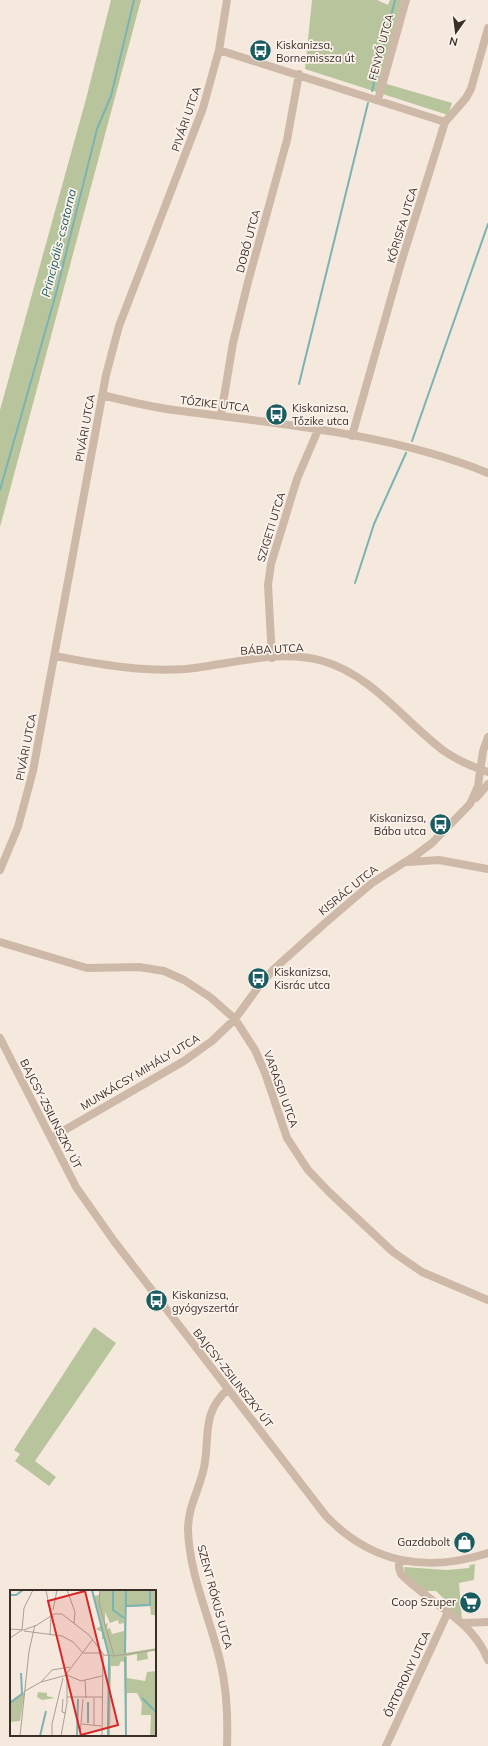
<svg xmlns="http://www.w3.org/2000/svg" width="488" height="1746" viewBox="0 0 488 1746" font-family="Mulish,sans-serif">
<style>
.green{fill:#b8c59c}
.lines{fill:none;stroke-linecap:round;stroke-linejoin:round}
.stream{stroke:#7ab3b4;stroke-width:2}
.minor{stroke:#ceb9a8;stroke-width:8}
.labels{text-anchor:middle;stroke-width:3.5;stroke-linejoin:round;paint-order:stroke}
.poi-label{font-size:11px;fill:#3a2e29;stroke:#fbf3eb;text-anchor:start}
.street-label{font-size:11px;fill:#3a2e29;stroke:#fbf3eb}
.water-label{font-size:12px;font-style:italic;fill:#1a5c60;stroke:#fbf3eb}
.inset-river{fill:none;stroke:#7ab3b4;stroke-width:2}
.inset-road{fill:none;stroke:#aa9e95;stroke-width:1}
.view{fill:#d62828;fill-opacity:0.15;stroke:#d62828;stroke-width:2}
.inset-edge{fill:none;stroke:#3a2e29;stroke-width:2}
</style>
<rect width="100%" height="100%" fill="#f5e9dd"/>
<path class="green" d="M 111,0 L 141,0 L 0,527 L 0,410 L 86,99 Z
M 312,0 L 377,0 L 388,5 L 390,0 L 402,0 L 380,82 L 452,103 L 448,115 L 305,69 Z
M 94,1327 L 116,1343 L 35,1461 L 56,1477 L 49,1486 L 15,1461 L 20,1454 L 14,1450 Z
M 475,1564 L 474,1580 L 459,1583 L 462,1620 L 446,1609 L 444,1599 L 436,1591 L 426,1591 L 405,1574 L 404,1567 L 447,1570 L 469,1568 L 470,1565 Z"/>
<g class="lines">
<path class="stream" d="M 372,91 L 395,0
M 299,384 L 368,103
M 412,441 L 488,224
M 0,490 L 55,297 L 97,129 L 111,96 L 134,0
M 355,583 L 374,524 L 406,453"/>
<path class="minor" d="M 219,50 L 445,122
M 378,100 L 406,0
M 102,395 C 126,401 150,407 174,410 C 277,424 391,433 488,473
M 221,415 L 233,343 L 248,282 L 287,140 L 299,74
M 352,436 L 401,263 L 441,135 L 445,122 L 466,98 L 471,89 L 488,28
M 55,656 C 99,664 140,672 185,669 C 229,665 279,648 323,661 C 372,675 405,722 444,751 C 457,760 473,767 488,772
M 272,658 L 268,585 L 271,564 L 297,479 L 318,430
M 476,798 L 488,784
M 408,862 L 439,860 L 488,869
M 0,870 L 18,827 L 33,771 L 106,375 L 119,326 L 203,108 L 219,50 L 227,0
M 0,942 L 87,968 L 139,967 L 164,971 L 184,980 L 210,997 L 235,1019 L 255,1050 L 265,1073 L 287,1138 L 308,1170 L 329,1192 L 393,1252 L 422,1272 L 488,1300
M 0,1038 L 76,1187 L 114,1241 L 326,1516 C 372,1564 426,1573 488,1553
M 51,1138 L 184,1061 L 212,1041 L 235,1019 L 259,986 L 274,969 L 324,924 L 372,883 L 416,855 L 432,843 L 470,804 L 478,786 L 483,751 L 488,737
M 399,1561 L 399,1568 L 401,1574 C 430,1604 472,1619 488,1660
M 462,1623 L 488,1622
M 227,1746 C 228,1719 227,1691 221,1665 C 211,1620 189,1575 188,1529 C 188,1505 202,1485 205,1462 C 209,1432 203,1412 228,1389
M 386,1746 L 448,1612"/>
</g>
<defs>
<symbol id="bus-disc" viewBox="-11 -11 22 22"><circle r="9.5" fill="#1a5c60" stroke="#fbf3eb"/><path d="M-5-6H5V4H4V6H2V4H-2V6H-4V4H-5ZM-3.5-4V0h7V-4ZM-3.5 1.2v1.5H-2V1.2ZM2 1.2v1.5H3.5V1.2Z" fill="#fff"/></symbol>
<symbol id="shop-disc" viewBox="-11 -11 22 22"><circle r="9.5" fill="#1a5c60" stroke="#fbf3eb"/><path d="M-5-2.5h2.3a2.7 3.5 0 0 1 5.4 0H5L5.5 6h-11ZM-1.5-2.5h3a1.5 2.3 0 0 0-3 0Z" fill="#fff"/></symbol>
<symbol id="supermarket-disc" viewBox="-11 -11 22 22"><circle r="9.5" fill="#1a5c60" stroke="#fbf3eb"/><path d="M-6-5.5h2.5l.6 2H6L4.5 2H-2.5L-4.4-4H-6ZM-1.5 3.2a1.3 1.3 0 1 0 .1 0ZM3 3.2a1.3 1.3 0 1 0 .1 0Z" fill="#fff"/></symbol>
</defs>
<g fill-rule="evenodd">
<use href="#bus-disc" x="248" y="38" width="25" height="25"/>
<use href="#bus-disc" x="264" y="402" width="25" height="25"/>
<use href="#bus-disc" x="428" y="812" width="25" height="25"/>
<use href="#bus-disc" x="246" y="966" width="25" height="25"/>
<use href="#bus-disc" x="144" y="1288" width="25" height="25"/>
<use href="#shop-disc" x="452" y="1530" width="25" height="25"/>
<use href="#supermarket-disc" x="458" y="1590" width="25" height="25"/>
</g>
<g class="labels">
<g class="poi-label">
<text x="276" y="49">Kiskanizsa,<tspan x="276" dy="13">Bornemissza út</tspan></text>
<text x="292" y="412">Kiskanizsa,<tspan x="292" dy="13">Tőzike utca</tspan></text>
<text x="426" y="822" text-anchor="end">Kiskanizsa,<tspan x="426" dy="13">Bába utca</tspan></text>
<text x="274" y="976">Kiskanizsa,<tspan x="274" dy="13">Kisrác utca</tspan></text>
<text x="172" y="1299">Kiskanizsa,<tspan x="172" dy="13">gyógyszertár</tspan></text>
<text x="450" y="1546" text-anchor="end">Gazdabolt</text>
<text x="456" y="1606" text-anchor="end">Coop Szuper</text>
</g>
<g class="street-label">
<text transform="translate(381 47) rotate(-75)" y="4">FENYŐ UTCA</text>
<text transform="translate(186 119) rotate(-71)" y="4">PIVÁRI UTCA</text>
<text transform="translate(402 225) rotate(-73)" y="4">KŐRISFA UTCA</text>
<text transform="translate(248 241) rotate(-75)" y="4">DOBÓ UTCA</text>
<text transform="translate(215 404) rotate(7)" y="4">TŐZIKE UTCA</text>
<text transform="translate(85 428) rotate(-80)" y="4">PIVÁRI UTCA</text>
<text transform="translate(271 527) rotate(-73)" y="4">SZIGETI UTCA</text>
<text transform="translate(272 649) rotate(-3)" y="4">BÁBA UTCA</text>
<text transform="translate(26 747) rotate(-79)" y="4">PIVÁRI UTCA</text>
<text transform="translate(348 890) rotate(-39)" y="4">KISRÁC UTCA</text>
<text transform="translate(140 1072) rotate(-31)" y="4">MUNKÁCSY MIHÁLY UTCA</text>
<text transform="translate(281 1089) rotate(70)" y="4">VARASDI UTCA</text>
<text transform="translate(51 1114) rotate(63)" y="4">BAJCSY-ZSILINSZKY ÚT</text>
<text transform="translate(233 1378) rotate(52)" y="4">BAJCSY-ZSILINSZKY ÚT</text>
<text transform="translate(215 1597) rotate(75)" y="4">SZENT RÓKUS UTCA</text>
<text transform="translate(407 1674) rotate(-65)" y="4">ŐRTORONY UTCA</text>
</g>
<g class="water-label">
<text transform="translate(59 243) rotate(-76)" y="4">Principális-csatorna</text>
</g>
</g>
<g transform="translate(10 1590)">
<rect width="146" height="146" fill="#f5e9dd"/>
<path d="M 81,0 L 84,6 L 89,5 L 90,0 L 146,0 L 146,25 L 141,25 L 140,16 L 116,17 L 116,63 L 146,58 L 146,60 L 137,62 L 138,69 L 127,71 L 127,64 L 117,66 L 117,88 L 135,91 L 137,82 L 146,81 L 146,146 L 140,146 L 141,125 L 131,125 L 132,113 L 127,103 L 117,103 L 116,146 L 116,91 L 114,72 L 111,71 L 109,76 L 101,76 L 100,146 L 97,146 L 99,66 L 94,49 L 92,49 L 92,42 L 86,39 L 91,36 ZM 95,22 L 100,33 L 108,30 L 109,34 L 114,33 L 114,41 L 102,44 L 100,38 L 97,39 L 98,33 L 95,34 ZM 15,101 L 10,131 L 0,132 L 0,111 ZM 28,102 L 37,103 L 37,106 L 45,108 L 32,110 L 27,107 Z" fill="#b8c59c" fill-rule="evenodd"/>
<path class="inset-river" d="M 82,0 L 99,66 L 98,146M 103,0 L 103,20 L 114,28M 0,5 L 6,5 L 13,0M 116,16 L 140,15 L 140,0M 115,63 L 116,0M 115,67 L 116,146M 132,108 L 146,122M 78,112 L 78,133M 0,113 L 12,104 L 11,83M 30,146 L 36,121M 67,146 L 68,109"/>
<path class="inset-road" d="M 36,0 L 41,26M 57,0 L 65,22 L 64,33M 90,0 L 89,13 L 104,66 L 146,60M 43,20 L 47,0M 27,35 L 44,24 L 52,24 L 79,45 L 94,65 L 104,66M 0,39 L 14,40 L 27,35M 12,40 L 14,18 L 23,0M 14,41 L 52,46 L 63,52 L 73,63 L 92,63M 40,45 L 41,26M 0,48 L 12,40M 57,85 L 71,91 L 92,86M 75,90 L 76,108M 31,92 L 42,80 L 60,77M 15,101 L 31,92 L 57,85M 57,107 L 93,107M 84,108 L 84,135M 53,109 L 52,122 L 56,123M 72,134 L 91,136M 10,146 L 19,61 L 25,35M 42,146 L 42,134 L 53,88M 51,146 L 57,113 L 57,83 L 83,49M 70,146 L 73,109M 92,146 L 93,64"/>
<path class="view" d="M 75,1 L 108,135 L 71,145 L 38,11 Z"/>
<rect width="146" height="146" class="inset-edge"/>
</g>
<g transform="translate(456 32) rotate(194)" stroke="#fbf3eb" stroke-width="3" paint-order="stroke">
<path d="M0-3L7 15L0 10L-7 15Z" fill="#3a2e29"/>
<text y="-6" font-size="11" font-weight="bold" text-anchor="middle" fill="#3a2e29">N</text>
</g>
</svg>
